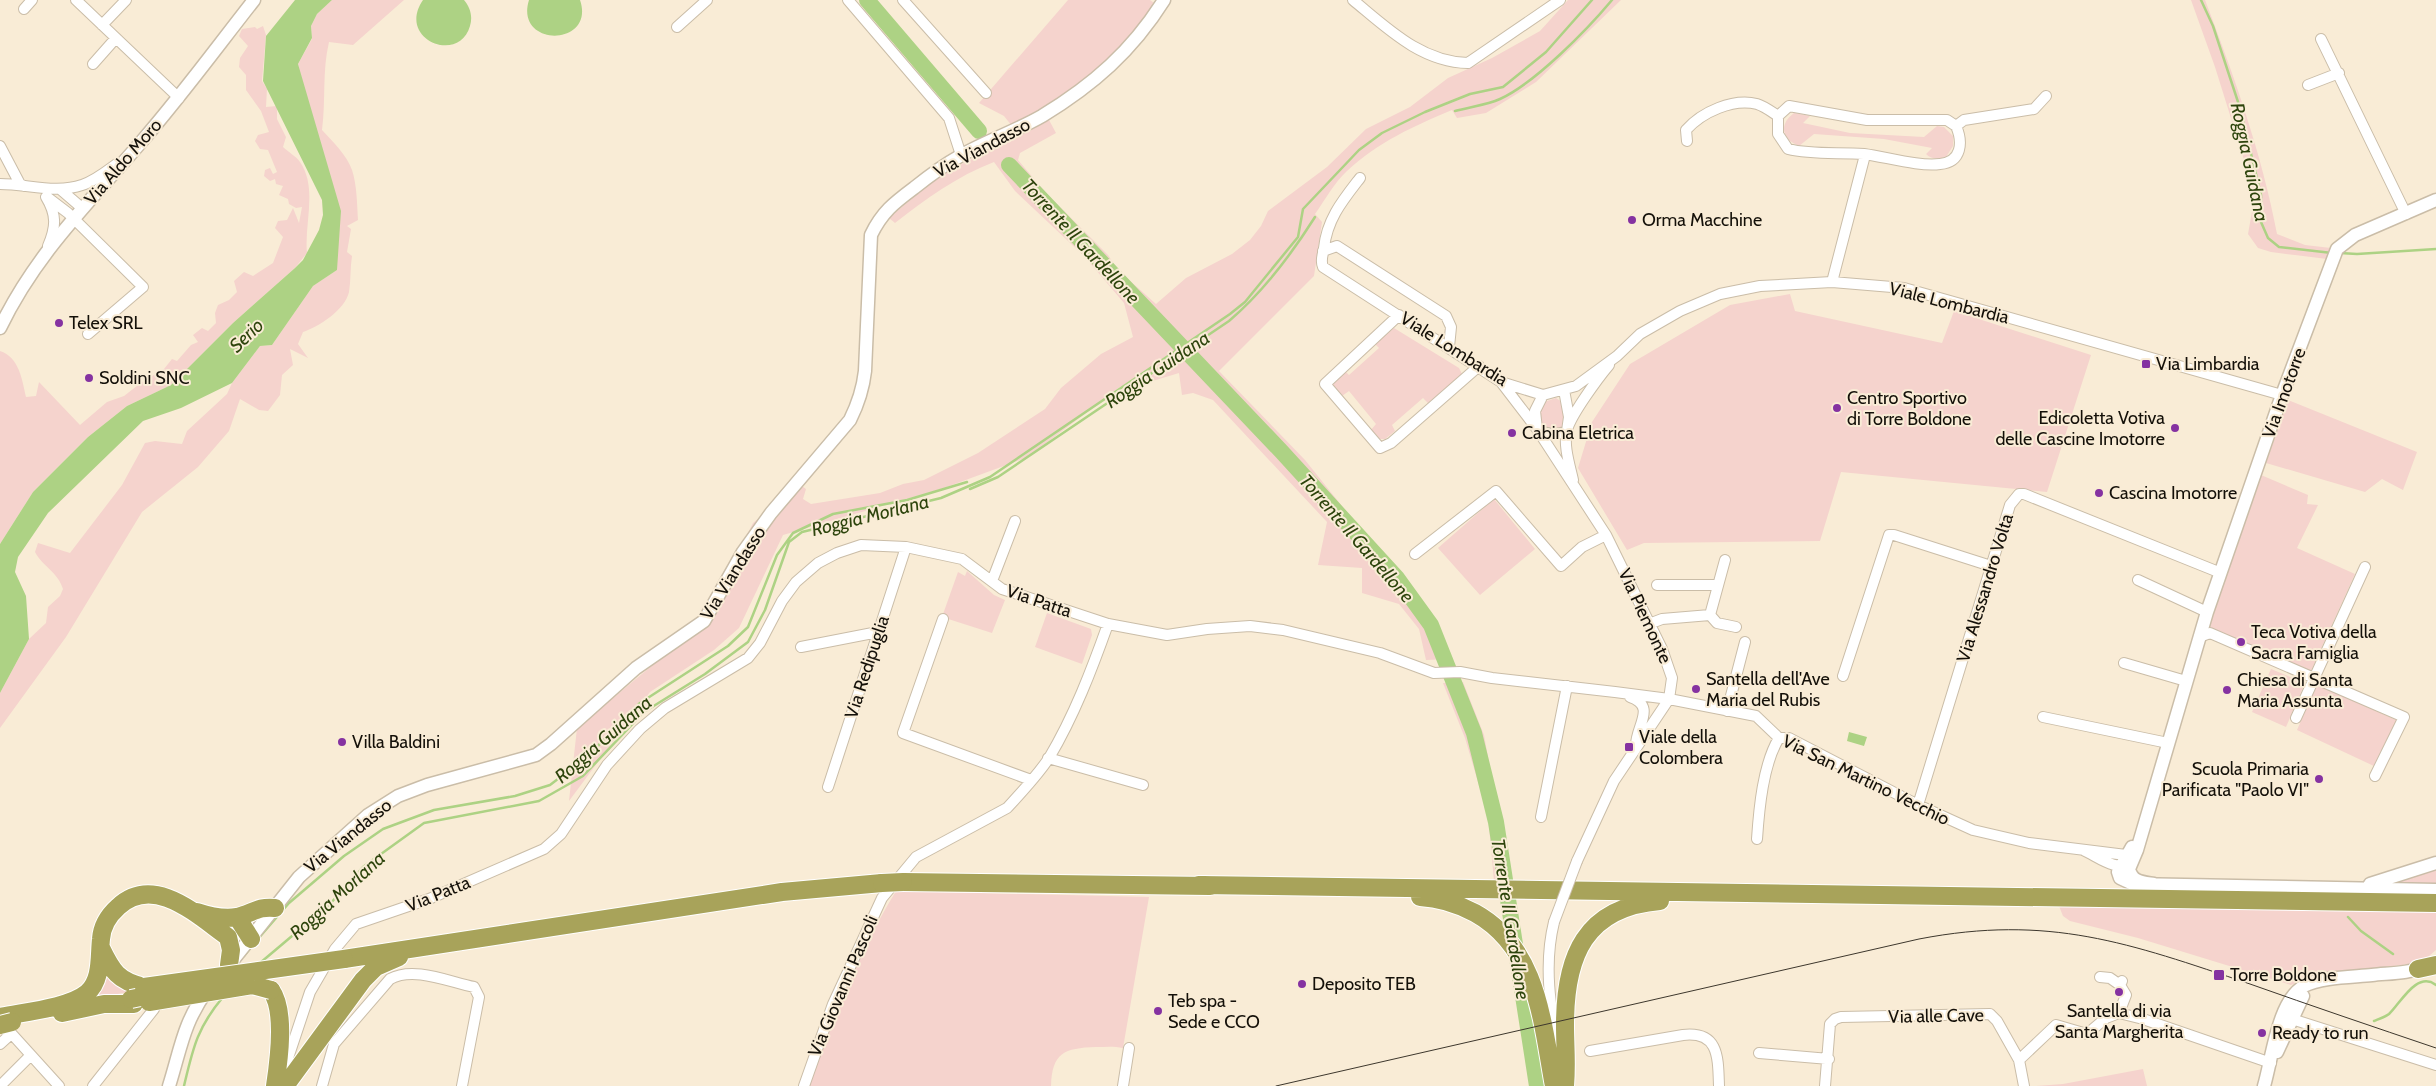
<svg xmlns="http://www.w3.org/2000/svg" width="2436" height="1086" viewBox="0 0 2436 1086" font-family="Cabin,sans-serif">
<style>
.green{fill:#f5d3cd}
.water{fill:#add284}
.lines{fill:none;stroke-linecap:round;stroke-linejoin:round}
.stream{stroke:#add284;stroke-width:2.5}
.river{stroke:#add284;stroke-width:16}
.minor-casing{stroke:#cabda8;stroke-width:12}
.tertiary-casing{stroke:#cabda8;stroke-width:15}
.trunk-casing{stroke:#fff;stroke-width:20}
.minor{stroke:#fff;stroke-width:10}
.tertiary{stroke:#fff;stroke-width:12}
.trunk{stroke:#a8a35a;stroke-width:18}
.tram{stroke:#3d372d;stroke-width:1}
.minor-bridge-casing{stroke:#cabda8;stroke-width:12;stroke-linecap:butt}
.trunk-bridge-casing{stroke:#fff;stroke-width:20;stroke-linecap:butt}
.minor-bridge{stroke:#fff;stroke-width:10}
.trunk-bridge{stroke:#a8a35a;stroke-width:18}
.poi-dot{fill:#8532a1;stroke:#f9ecd6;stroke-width:2}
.labels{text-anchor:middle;stroke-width:4;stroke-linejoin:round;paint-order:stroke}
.street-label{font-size:18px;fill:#141009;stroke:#f9ecd6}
.poi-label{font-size:18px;fill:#141009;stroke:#f9ecd6;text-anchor:start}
.water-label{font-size:19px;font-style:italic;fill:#2d440c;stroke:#f9ecd6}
</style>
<rect width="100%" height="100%" fill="#f9ecd6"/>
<path class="green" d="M 332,0 L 404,0 L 353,45 L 329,42 C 322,71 326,100 322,130 C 332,141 347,155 352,170 C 357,185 357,204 358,220 L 347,226 L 351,229 L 347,252 L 352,256 C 350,268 351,280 349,292 C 345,310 318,327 303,332 L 298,344 L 308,358 L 290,349 L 293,365 L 282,375 L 280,395 L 268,411 L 259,410 L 240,399 L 229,431 L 198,467 L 142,512 L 66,637 L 0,728 L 0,693 L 29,639 L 46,623 L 48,607 L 60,596 L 63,589 C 58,572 43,567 35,552 L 38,543 L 70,553 L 122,485 L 145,443 L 155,441 L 182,444 L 187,431 L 227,394 L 232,383 L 260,346 L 272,345 L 313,286 L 337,270 L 298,64 L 312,39 L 311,26 L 317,14 Z
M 1068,0 L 1150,0 L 1158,6 L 1145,25 L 1083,86 L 1012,126 L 1004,116 L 979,103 Z
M 1568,0 L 1621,0 L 1536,82 L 1486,113 L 1457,118 L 1452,110 C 1414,126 1378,142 1347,171 C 1334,183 1325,200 1315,214 L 1322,222 L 1314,276 L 1219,371 L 1305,460 L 1427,612 L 1450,659 L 1426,660 L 1419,629 L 1399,604 L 1362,593 L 1362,568 L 1318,565 L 1327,522 L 1213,400 L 1193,393 L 1182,395 L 1179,373 L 1146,383 L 1120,387 L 1028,457 L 944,488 L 783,535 L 739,628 L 714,650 L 650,692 L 569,801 L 577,728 L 666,654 L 710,607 L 753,523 L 799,484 L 806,489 L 803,499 L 811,504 L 880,493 L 903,484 L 924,480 L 978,453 L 1045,409 L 1061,388 L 1101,354 L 1133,337 L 1124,303 L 1084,256 L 1015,191 L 994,162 C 957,176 926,199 895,223 L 889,218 L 940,175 L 1049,120 L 1056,133 L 1020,153 L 1018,160 L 1047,194 L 1108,255 L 1118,270 L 1156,304 L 1186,278 L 1232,254 L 1250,240 L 1261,226 L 1268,211 L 1327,167 L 1366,129 L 1410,107 L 1448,78 L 1492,58 L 1540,31 Z
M 2191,0 L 2205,0 C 2234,76 2262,154 2277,234 L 2305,245 L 2331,248 L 2327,259 L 2271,252 L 2258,248 L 2248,234 L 2255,195 L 2215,67 Z
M 263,26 L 266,35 L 262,81 L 267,89 L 266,107 L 277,106 L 277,119 L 286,137 L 283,147 C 288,152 296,156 300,162 C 318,188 304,224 307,253 L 295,268 L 233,323 L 171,385 L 127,406 L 88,437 L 33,492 L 0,544 L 0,351 C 19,357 22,379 26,397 L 36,396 L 39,382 L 80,425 L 107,402 L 124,396 L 142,382 L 164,369 L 172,359 L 177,361 L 191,345 L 198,342 L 193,335 L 202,328 L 208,331 L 216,323 L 215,313 L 218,305 L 229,300 L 237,292 L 234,281 L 244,272 L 253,276 L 273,263 L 283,237 L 275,228 L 278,221 L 287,220 L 293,208 L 299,223 L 302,207 L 296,208 L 289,204 L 288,199 L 279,195 L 283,186 L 276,184 L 275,179 L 270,181 L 264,176 L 265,170 L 270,168 L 273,174 L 277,172 L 268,150 L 260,149 L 255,141 L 258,135 L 269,132 L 261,111 L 246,90 L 246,75 L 239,67 L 240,58 L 248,46 L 239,36 L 242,29 L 255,27 L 257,29 Z
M 1794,113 L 1810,116 L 1803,123 L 1850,133 L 1924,137 L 1937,126 L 1944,127 L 1953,136 L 1953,146 L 1946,157 C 1939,159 1932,160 1926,154 L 1932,148 L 1884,139 L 1814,134 L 1799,146 C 1781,139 1779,124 1794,113 Z
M 1790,294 L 1795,311 L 1942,343 L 1954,311 L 2091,355 L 2047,492 L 1841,472 L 1820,541 L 1644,543 L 1627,550 L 1578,468 L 1592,422 L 1630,364 L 1730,305 Z
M 1394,328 L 1459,368 L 1462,374 L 1428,403 L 1423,398 L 1392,425 L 1395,431 L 1385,439 L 1380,439 L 1371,430 L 1376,424 L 1349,391 L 1342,396 L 1331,383 L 1344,370 L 1349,375 L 1379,348 L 1375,344 Z
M 1556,398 L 1562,402 L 1564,428 L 1546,429 L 1541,425 L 1539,414 L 1544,402 Z
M 2288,400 L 2417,452 L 2403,490 L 2382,479 L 2365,492 L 2266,463 Z
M 2261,475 L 2308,495 L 2307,504 L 2318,505 L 2297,548 L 2355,574 L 2311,671 L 2207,627 Z
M 1494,499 L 1535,549 L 1480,595 L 1438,548 Z
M 967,571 L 994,595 L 1005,600 L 992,633 L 942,617 L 958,572 L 965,576 Z
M 1047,613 L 1091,629 L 1092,635 L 1082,664 L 1035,647 Z
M 2271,669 L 2305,683 L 2286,727 L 2252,712 Z
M 1463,682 L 1484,735 L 1511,881 L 1494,881 L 1488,816 L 1465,738 L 1443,683 Z
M 2317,684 L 2398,721 L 2376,767 L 2297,730 Z
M 2436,868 L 2436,885 L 2391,884 Z
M 896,891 L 1149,897 L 1123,1048 C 1114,1046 1105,1047 1096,1047 C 1064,1048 1052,1053 1051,1086 L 809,1086 C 828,1018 860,951 896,891 Z
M 2059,906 L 2436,912 L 2436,950 L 2429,956 L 2411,964 L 2319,974 L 2291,985 L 2138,938 L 2070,921 L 2063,916 Z
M 103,964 L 140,990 L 84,1000 Z
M 1534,1034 L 1543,1086 L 1530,1086 L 1524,1037 Z
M 2143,1069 L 2147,1086 L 2036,1086 L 2063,1084 Z"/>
<path class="water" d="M 295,0 L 332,0 L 317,14 L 311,26 L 312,38 L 298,64 L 341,211 L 337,270 L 313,286 L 272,345 L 260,346 L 232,383 L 181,408 L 143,421 L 48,513 L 18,557 L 15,572 L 26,596 L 29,639 L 0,693 L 0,544 L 33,492 L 88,437 L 127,406 L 171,385 L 233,323 L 295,268 L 303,260 L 319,230 L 323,215 L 322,200 L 263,81 L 266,36 Z
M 423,0 L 464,0 C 470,7 473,16 470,26 C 459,65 396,39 423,0 Z
M 529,0 L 580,0 C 596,47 514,48 529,0 Z
M 1849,732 L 1867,737 L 1864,746 L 1847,741 Z"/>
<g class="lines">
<path class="stream" d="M 2201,0 L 2213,26 L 2240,108 L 2261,195 L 2261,222 L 2268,238 L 2279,247 L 2332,253
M 1455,111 C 1469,107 1487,105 1500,99 C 1535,83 1587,30 1612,0
M 2340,253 L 2357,254 L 2436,249
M 970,489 L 998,477 L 1229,321 C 1263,292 1291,255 1315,217
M 2348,917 L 2361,931 L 2393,954
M 257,940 L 289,903 L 344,856 L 383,829 L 434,810 L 515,796 L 550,785 L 588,756 L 640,703 L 728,646 L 748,627 L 777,555 L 793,533 L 833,514 L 907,500 L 967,482
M 244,956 L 252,946
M 260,963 L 330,904 L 363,867 L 424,823 L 539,801 L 583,776 L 644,712 L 705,674 L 748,642 L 765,610 L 789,542 L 802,532 L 941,498 L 990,477 L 1230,314 L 1245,302 L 1298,237 L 1303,209 L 1359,150 L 1382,133 L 1425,112 L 1470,94 L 1503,87 L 1546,52 L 1592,0
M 2374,1021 C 2379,1019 2385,1017 2389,1014 C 2400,1004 2417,970 2436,985
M 184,1086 C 193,1048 197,1028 223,997"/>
<path class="river" d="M 867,0 L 979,131
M 1009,165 L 1281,451 L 1397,578 L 1431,625 L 1474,733 L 1496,822 L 1537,1086"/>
<defs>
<path id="minor" d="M 76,0 L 179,98
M 848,0 L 949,118 L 961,155
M 903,0 L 986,93
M 1353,0 C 1387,28 1421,62 1468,63 L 1560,0
M 24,9 L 32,0
M 102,25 L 126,0
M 677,27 L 707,0
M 2321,39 L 2406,214
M 93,64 L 116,38
M 2308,85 L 2339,73
M 1956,126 C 1963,142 1962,162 1940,164 C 1920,167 1886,157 1864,154 C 1839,152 1812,155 1788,149 L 1778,134 L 1778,116 L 1789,106 L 1867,120 L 1947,120 L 1956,126 L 1964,120 L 2034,109 L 2046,96
M 1687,141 L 1686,130 C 1702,112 1733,98 1757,104 C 1764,106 1772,112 1778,116
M 0,146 L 20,184 L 24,186
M 1360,178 C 1343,200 1327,219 1324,248 C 1323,255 1320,260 1323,267 L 1501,382 L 1543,395 L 1576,386 L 1617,356 L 1640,334 L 1680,311 L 1720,294 L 1760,286 L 1832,282 L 1904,288 L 2282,395
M 0,184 C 27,184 56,194 82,185 C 95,181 107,171 118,163
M 60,189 L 82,208
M 46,197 C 57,215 56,227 48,246
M 47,197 L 68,213 L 143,287 L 88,334
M 1323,251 L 1337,246 L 1446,316 L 1451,327 L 1449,347
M 1832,282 L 1865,155
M 1399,315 L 1325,384 L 1380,448 L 1391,443 L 1479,366
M 1501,382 L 1537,429 L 1606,535 L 1662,649 L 1672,678 L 1669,699 L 1614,781 L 1577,861
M 1543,395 L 1535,411 L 1537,429 C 1547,435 1556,436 1567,431 L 1569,417 L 1564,390
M 1573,480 C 1570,466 1563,445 1567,430 C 1571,415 1598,378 1609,365
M 1415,554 L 1496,491 L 1561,566 L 1582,547 L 1606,535
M 2138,580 L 2207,612
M 992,581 L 1015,521
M 1657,585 L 1718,585
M 1710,615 L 1717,623 L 1736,627
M 943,619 L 903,733 L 1031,780
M 1649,624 L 1662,619 L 1710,615 L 1725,560
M 2199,637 L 2210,633 L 2404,717 L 2375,776
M 801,647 L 878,632
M 2124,663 L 2186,681
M 1843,676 L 1889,535 L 1894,535 L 1991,566
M 1630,697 C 1657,706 1636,726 1636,745
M 1727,711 L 1745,642
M 2043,717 L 2168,743
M 2296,718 L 2365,567
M 1048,758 L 1143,785
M 828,787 L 906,547
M 1918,805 L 2010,505 L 2019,494 L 2024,494 L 2221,573
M 1541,817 L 1567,686
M 1757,839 C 1759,809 1763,764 1779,738
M 1554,922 C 1543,967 1551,1009 1559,1055
M 2100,977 L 2110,978 L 2120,985
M 2119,1013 L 2126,995 L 2120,985 L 2122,981
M 2289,1015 L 2298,1021 L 2436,1065
M 1,1022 L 59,1086
M 0,1044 L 11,1034
M 1590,1051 L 1683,1035 C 1719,1031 1718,1057 1719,1086
M 1759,1053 L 1829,1059
M 283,1073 L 310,992 L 335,949 L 356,924 L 429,899 L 544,849 L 561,834 L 607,765 L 640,729 L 665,708 L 748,658 L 760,643 L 782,601 L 796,582 L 818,563 L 837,553 L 861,545 L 906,547 L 962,559 L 1002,589 L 1108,624 L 1167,635 L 1207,629 L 1250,626 L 1283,630 L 1380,653 L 1434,673 L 1460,672 L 1492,678 L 1615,692 L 1669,699 L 1756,716 L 1779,738 L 1789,738 L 1918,805 L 1973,830 L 2029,843 L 2126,855 L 2132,861 C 2116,873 2099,857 2083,850
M 0,1086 L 30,1056
M 93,1086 L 154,1009
M 322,1086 L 334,1044 L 390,979 C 414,966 449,982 474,987 L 479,997 L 462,1086
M 804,1086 L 833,1004 L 882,898 L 916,857 L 1007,808 C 1021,793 1037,776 1049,758 C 1074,716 1092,669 1108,624
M 1123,1086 L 1129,1048
M 1825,1086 L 1830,1024 L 1835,1019 L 1841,1017 L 1990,1014 L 1997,1021 L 2019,1060
M 2024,1086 L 2019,1060 L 2056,1025 L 2087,1034 L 2106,1018 L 2119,1013 L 2143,1019 L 2271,1063"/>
<path id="tertiary" d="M 0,328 C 36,253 89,203 142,141 C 182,95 217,47 254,0
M 2132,847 L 2118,872 L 2120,878 L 2133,884 L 2436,890
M 2154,884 C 2142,882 2132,882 2129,869 L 2137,850 L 2207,612 L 2282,395 L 2337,249 L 2355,235 L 2436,200
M 2370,884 L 2436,863
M 229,965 L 299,877 L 368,815 L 398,796 L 427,785 L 536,755 L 551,744 L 636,668 L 704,621 L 743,552 L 771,513 L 850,420 C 858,404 863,389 865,371 L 871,235 C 882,212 894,203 914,188 C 929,176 944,165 960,156 C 986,141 1016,131 1042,116 C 1093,85 1132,51 1164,0
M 2277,1052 L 2303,996
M 169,1086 C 181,1048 183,1023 208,989
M 2264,1086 C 2272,1059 2278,1000 2304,986 C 2320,977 2353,977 2372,975 C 2388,973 2409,974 2424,966"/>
<path id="trunk" d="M 903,882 L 1210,886
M 1199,885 L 2436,903
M 1420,897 C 1440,898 1458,904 1475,913 C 1538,948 1542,1022 1554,1086
M 197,912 C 209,916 224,919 237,917 C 252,914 257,906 275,908
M 237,917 L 251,939
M 101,948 C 112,971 118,981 144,987
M 344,959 L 782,892 L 882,883
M 2418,969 L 2436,965
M 271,990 C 286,1011 279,1060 275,1086
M 62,1013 L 104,1004 L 134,1004
M 0,1017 C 24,1012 69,1008 87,993 C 102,980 99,957 101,939 C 102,926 109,915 118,907 C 154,873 198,916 228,937 L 231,950 L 229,965
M 285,1086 L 363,980 L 376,967 L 399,957
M 1565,1086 C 1567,1063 1565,1047 1565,1025 C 1565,956 1585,907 1660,901"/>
</defs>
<use href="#minor" class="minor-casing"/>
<use href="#tertiary" class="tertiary-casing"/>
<use href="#trunk" class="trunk-casing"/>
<use href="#minor" class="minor"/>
<use href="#tertiary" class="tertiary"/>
<use href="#trunk" class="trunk"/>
<path class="tram" d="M 1276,1086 L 1919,939 C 2049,914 2129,943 2250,984 C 2312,1006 2374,1027 2436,1048"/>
<defs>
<path id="minor-bridge" d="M 1554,922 L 1577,861"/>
<path id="trunk-bridge" d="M 882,883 L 903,882
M 144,987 L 344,959
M 131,999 L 160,993
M 149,1002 L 252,985 L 271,990
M 0,1025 L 12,1022"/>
</defs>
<use href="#minor-bridge" class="minor-bridge-casing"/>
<use href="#trunk-bridge" class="trunk-bridge-casing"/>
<use href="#minor-bridge" class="minor-bridge"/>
<use href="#trunk-bridge" class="trunk-bridge"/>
</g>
<g class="poi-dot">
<circle cx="1632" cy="220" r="5"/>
<circle cx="59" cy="323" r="5"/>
<rect x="2141" y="359" width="10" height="10" rx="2.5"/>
<circle cx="89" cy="378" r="5"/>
<circle cx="1837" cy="408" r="5"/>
<circle cx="2175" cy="428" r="5"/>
<circle cx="1512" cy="433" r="5"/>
<circle cx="2099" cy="493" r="5"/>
<circle cx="2241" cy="642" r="5"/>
<circle cx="1696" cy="689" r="5"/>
<circle cx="2227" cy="690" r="5"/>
<circle cx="342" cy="742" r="5"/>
<rect x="1624" y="742" width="10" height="10" rx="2.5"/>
<circle cx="2319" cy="779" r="5"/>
<rect x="2213" y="969" width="12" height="12" rx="2.5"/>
<circle cx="1302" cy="984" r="5"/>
<circle cx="2119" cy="992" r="5"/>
<circle cx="1158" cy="1011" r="5"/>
<circle cx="2262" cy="1033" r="5"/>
</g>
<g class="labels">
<g class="street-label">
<text transform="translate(982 148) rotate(-28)" y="6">Via Viandasso</text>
<text transform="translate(123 162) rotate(-49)" y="6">Via Aldo Moro</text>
<text transform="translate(1949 303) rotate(14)" y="6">Viale Lombardia</text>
<text transform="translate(1454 349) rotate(32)" y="6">Viale Lombardia</text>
<text transform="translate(2284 393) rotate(-70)" y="6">Via Imotorre</text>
<text transform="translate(733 573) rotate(-58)" y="6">Via Viandasso</text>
<text transform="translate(1985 588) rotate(-73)" y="6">Via Alessandro Volta</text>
<text transform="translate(1039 601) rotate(19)" y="6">Via Patta</text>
<text transform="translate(1645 616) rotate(65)" y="6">Via Piemonte</text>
<text transform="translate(867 667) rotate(-72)" y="6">Via Redipuglia</text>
<text transform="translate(1866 780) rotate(26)" y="6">Via San Martino Vecchio</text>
<text transform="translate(348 836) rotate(-39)" y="6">Via Viandasso</text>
<text transform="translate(438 894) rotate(-22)" y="6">Via Patta</text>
<text transform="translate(843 986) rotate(-67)" y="6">Via Giovanni Pascoli</text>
<text transform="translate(1936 1016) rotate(-1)" y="6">Via alle Cave</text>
</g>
<g class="poi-label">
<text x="1642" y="226">Orma Macchine</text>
<text x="69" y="329">Telex SRL</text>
<text x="2156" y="370">Via Limbardia</text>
<text x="99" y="384">Soldini SNC</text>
<text x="1847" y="404">Centro Sportivo<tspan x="1847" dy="21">di Torre Boldone</tspan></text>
<text x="2165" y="424" text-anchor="end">Edicoletta Votiva<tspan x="2165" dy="21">delle Cascine Imotorre</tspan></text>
<text x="1522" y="439">Cabina Eletrica</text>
<text x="2109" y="499">Cascina Imotorre</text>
<text x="2251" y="638">Teca Votiva della<tspan x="2251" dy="21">Sacra Famiglia</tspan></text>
<text x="1706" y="685">Santella dell'Ave<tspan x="1706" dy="21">Maria del Rubis</tspan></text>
<text x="2237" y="686">Chiesa di Santa<tspan x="2237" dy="21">Maria Assunta</tspan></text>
<text x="1639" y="743">Viale della<tspan x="1639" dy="21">Colombera</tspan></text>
<text x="352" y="748">Villa Baldini</text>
<text x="2309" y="775" text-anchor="end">Scuola Primaria<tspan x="2309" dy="21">Parificata "Paolo VI"</tspan></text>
<text x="2230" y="981">Torre Boldone</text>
<text x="1312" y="990">Deposito TEB</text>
<text x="1168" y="1007">Teb spa -<tspan x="1168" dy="21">Sede e CCO</tspan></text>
<text x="2119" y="1017" text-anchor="middle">Santella di via<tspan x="2119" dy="21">Santa Margherita</tspan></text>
<text x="2272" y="1039">Ready to run</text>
</g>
<g class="water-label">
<text transform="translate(2250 162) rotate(78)" y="7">Roggia Guidana</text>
<text transform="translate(1081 241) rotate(47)" y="7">Torrente Il Gardellone</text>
<text transform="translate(246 335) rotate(-44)" y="7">Serio</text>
<text transform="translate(1157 369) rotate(-34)" y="7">Roggia Guidana</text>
<text transform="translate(870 515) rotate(-14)" y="7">Roggia Morlana</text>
<text transform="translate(1357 538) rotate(49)" y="7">Torrente Il Gardellone</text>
<text transform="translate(603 739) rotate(-41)" y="7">Roggia Guidana</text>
<text transform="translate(337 895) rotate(-42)" y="7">Roggia Morlana</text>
<text transform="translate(1511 919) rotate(81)" y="7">Torrente Il Gardellone</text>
</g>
</g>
</svg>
